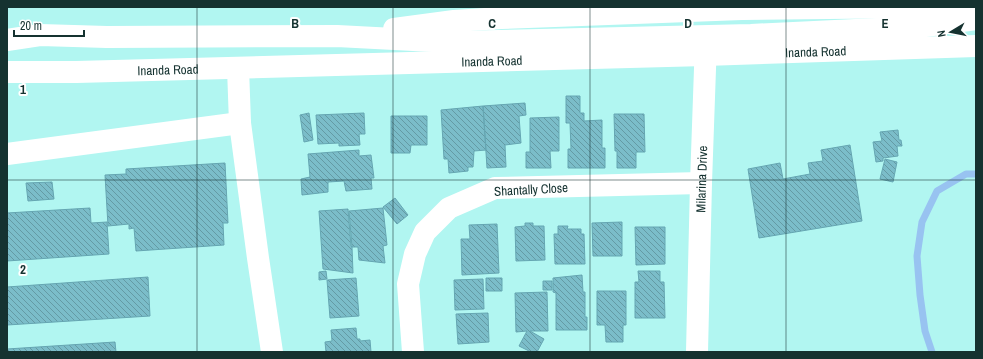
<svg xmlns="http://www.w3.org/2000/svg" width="983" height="359" viewBox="0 0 983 359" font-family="'Archivo Narrow',sans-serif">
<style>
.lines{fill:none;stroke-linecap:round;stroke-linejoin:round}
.stream{stroke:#98c3f1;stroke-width:7}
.building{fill:url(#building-back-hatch);stroke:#65a6b2}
.minor{stroke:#fff;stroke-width:22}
.grid{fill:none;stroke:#153230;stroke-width:1;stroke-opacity:0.55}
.labels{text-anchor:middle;stroke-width:4;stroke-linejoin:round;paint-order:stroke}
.street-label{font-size:13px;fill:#153230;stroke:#fff}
.grid-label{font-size:13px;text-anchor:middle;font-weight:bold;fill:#153230;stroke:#fff;stroke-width:4;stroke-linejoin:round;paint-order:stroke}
</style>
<defs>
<pattern id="building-back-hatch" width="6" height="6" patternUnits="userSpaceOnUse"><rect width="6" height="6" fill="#7bbdc9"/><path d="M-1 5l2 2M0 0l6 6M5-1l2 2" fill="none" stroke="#649aa4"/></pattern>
</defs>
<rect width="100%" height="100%" fill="#b1f6f1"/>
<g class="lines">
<path class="stream" d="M 932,352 L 925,331 L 920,295 L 917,256 L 922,222 L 937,191 L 966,174 L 976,174"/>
</g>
<path class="building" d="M 566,96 L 580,96 L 580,113 L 584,113 L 584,121 L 602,120 L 602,148 L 605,148 L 605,168 L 568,168 L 568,149 L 571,149 L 570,123 L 566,123 Z
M 525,103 L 526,115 L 519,116 L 521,143 L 505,145 L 506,167 L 487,168 L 483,106 Z
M 483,106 L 486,150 L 474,151 L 473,167 L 468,167 L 468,171 L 449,173 L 448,159 L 444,159 L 441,110 Z
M 309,113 L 313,140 L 304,142 L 300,115 Z
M 364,113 L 365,134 L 359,134 L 360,145 L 339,146 L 339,143 L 318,144 L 316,115 Z
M 614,114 L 644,114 L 645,152 L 636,152 L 636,168 L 617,168 L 617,151 L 615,151 Z
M 391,116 L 427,116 L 427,145 L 411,145 L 410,153 L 391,153 Z
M 559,117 L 559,151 L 550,151 L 551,168 L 526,168 L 526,152 L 530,152 L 530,118 Z
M 898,130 L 899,140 L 901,140 L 902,146 L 897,146 L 898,156 L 883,158 L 883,161 L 876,162 L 873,142 L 882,141 L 880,132 Z
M 850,145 L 862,221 L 759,238 L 748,169 L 780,163 L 783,179 L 810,174 L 808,163 L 823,161 L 821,150 Z
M 359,150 L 359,156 L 371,155 L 374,178 L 371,178 L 372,189 L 346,191 L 344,181 L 328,182 L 328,192 L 302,195 L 301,179 L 310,177 L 308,154 Z
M 885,159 L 897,162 L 893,182 L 880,179 Z
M 225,163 L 228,223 L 223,223 L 224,245 L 136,251 L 134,228 L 129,229 L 129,224 L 108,226 L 105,175 L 126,174 L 126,169 Z
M 52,182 L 54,199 L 28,201 L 26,183 Z
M 395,198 L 408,215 L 397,224 L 383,207 Z
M 90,208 L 91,223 L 107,222 L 109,254 L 7,261 L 7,213 Z
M 383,208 L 387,245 L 383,246 L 385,263 L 359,260 L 358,247 L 352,247 L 349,211 Z
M 348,209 L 351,246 L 352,247 L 353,273 L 323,269 L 319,211 Z
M 622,222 L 622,256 L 593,256 L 592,223 Z
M 525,223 L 533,223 L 533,226 L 544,226 L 545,260 L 516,261 L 515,227 L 525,226 Z
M 497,224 L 499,273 L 462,275 L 461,239 L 470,239 L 469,225 Z
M 558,226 L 568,226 L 567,229 L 581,229 L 581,234 L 584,234 L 585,264 L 555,264 L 554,234 L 558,234 Z
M 635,227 L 665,227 L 665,264 L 636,265 Z
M 326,271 L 327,279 L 319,280 L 319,272 Z
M 638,271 L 660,271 L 660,282 L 664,282 L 665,318 L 635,318 L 635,282 L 639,282 Z
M 582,275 L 583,292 L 585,292 L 585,317 L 587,317 L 587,330 L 556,330 L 556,293 L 553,292 L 553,278 Z
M 148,277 L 150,316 L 7,325 L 7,287 Z
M 356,278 L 359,316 L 330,318 L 327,280 Z
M 486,278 L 502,278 L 502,291 L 486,291 Z
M 483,279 L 484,309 L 455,310 L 454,280 Z
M 543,281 L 552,281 L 552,290 L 543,290 Z
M 597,291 L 626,291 L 626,325 L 623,325 L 623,342 L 606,342 L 605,325 L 597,325 Z
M 547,292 L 548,331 L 530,331 L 544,339 L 537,352 L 531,352 L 519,346 L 527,331 L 516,332 L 515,293 Z
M 488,313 L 489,342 L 458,344 L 456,314 Z
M 356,328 L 357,339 L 360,339 L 360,341 L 370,340 L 371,352 L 326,352 L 325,342 L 332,341 L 331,330 Z
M 115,342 L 116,352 L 7,352 L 7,349 Z"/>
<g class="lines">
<g class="minor">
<path d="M 394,29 L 454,21 L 501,18 L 742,9 L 915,7 L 966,12"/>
<path d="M 7,40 L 40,35 L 107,37 L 337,36 L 452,42 L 751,35 L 918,27 L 976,19"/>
<path d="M 238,68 L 240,123 L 258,258 L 272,352"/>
<path id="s1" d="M 7,72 L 76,72 L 705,55 L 976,46"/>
<path d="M 7,154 L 240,123"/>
<path d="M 413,352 L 408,284 L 415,254 L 425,232 L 449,208 L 495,188 L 701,183"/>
<path id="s2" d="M 697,352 L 701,183 L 706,40"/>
</g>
</g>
<path class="grid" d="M 197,7 L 197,352M 393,7 L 393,352M 590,7 L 590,352M 786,7 L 786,352M 7,180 L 976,180"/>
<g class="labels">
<g class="street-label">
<text dy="5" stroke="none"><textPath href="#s1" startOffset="809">Inanda Road</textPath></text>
<text dy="5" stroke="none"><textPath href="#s1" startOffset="485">Inanda Road</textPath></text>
<text dy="5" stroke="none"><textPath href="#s1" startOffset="161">Inanda Road</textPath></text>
<text dy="5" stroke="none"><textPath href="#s2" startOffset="173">Milarina Drive</textPath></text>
<text transform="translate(531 189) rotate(-3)" y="5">Shantally Close</text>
</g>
</g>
<g class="grid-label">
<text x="295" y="28">B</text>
<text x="492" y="28">C</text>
<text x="688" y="28">D</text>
<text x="885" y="28">E</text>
<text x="23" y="94">1</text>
<text x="23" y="274">2</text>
</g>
<rect width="983" height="359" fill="none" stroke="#153230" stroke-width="16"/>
<g transform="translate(951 32) rotate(260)" stroke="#ffffff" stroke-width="3" paint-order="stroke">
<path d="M0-3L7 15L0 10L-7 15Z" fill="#153230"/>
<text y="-6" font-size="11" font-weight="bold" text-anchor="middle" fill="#153230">N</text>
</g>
<path d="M14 30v6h70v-6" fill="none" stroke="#153230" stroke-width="2"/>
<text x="20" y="30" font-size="12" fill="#153230" stroke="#ffffff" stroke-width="3" paint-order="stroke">20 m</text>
</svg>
